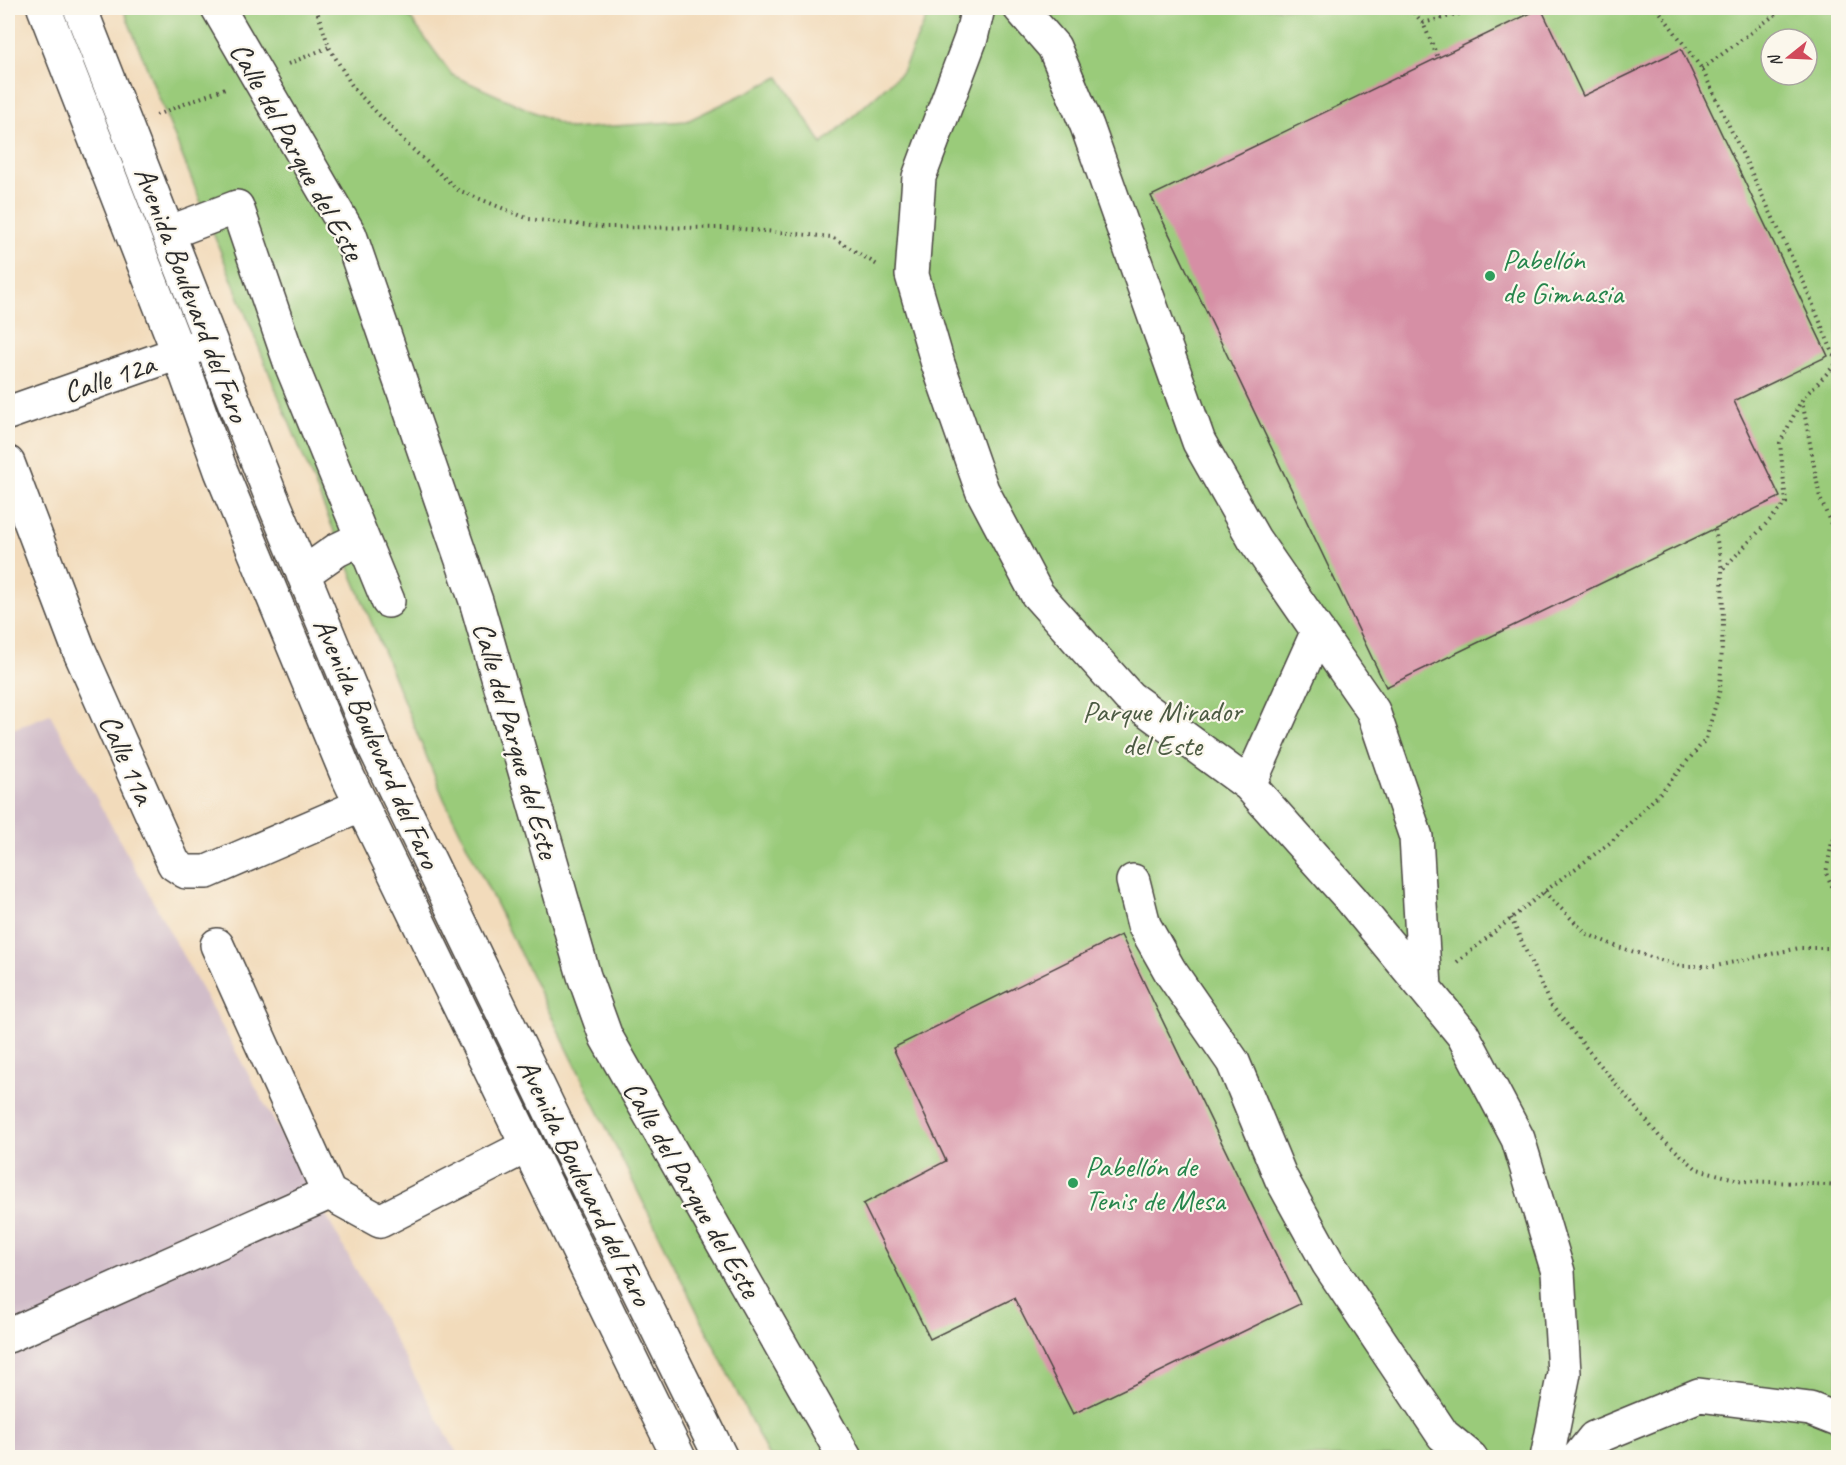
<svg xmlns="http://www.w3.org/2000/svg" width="1846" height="1465" viewBox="0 0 1846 1465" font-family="Caveat,sans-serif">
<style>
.industrial{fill:#d1bdc9}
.green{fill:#9acb7a;stroke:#627b52;stroke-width:1.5;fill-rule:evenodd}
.building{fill:#d68fa5}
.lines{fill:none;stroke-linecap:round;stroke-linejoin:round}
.minor-casing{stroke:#494541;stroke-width:36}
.path{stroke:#494541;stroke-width:4;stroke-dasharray:1.5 4.5;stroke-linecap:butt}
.minor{stroke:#fff;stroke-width:33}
.leisure-dot{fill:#2e9e5b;stroke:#fbf7ec;stroke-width:2}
.labels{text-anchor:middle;stroke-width:4.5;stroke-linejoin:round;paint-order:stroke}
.street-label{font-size:30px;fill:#2b2b2b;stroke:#fbf7ec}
.leisure-label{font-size:30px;fill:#27864d;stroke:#fbf7ec;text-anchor:start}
.park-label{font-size:30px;fill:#4c5b43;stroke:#fbf7ec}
</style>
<rect width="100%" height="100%" fill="#fbf7ec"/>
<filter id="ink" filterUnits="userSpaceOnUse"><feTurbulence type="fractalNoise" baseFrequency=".0167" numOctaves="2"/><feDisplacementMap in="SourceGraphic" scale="12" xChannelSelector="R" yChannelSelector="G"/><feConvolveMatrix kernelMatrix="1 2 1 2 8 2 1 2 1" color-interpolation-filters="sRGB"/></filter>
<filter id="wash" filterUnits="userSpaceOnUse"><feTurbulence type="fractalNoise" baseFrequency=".008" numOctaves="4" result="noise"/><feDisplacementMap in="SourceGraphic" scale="24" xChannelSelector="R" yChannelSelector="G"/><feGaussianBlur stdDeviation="1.35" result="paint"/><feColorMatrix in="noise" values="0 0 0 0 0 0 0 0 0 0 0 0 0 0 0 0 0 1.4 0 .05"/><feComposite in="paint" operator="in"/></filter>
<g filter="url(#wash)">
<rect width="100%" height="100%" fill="#f2dbbb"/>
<path class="industrial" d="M 50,714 L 459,1457 L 8,1458 L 8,731 Z"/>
<path class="green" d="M 123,8 L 403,8 L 452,75 L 571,129 L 687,121 L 779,77 L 822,144 L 902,72 L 931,8 L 1838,8 L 1838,1457 L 769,1457 L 444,799 L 276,390 ZM 1771,39 L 1807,39 L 1807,75 L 1771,75 Z"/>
<g id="blocks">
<path class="building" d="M 1541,8 L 1583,96 L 1681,49 L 1828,356 L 1734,401 L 1780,497 L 1386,687 L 1151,196 Z
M 1121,935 L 1300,1304 L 1073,1414 L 1014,1298 L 930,1339 L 863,1204 L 946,1161 L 893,1048 Z"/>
</g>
</g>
<g filter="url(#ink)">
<use href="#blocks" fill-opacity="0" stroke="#494541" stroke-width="1.5"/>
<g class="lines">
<defs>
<path id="minor" d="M 44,8 L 179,354 L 221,471 L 347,775 L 679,1458
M 80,8 L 269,491 L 375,748 L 572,1156 L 721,1458
M 218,8 L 350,235 L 476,601 L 584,976 L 606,1037 L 845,1458
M 978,8 L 971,38 L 919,177 L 912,275 L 938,364 L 982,490 L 1037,594 L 1129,697 L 1249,785 L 1351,899 L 1463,1035 L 1518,1139 L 1558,1272 L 1564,1373 L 1547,1458
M 1020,8 L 1054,47 L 1087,126 L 1199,442 L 1254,539 L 1373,711 L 1416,837 L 1425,988
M 168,233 L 237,207 L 290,362 L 388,601
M 8,413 L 198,346
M 8,463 L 79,650 L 174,864 L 186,872 L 207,872 L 362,805
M 303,574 L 337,550 L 362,538
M 1249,785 L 1318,631
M 1133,881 L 1144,925 L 1170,971 L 1233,1062 L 1281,1178 L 1328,1263 L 1443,1435 L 1471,1458
M 217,945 L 329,1193 L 380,1221 L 527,1146
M 8,1336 L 329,1193
M 1578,1458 L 1594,1438 L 1699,1395 L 1810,1409 L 1838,1420"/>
</defs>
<use href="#minor" class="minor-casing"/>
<path class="path" d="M 316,8 L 329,47 L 354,89 L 408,145 L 458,190 L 529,219 L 600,227 L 731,228 L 832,237 L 879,266
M 1410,8 L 1423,23 L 1438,58
M 1657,8 L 1702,69 L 1804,283 L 1837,363 L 1802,399 L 1780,443 L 1786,503 L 1722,570
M 1423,23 L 1483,8
M 288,64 L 329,47
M 1702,69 L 1784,8
M 156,115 L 228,87
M 1802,400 L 1820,498 L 1838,540
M 1838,835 L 1832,842 L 1826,873 L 1833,888 L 1838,890
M 1544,892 L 1587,934 L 1618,947 L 1680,966 L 1716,966 L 1799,948 L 1838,948
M 1511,918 L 1550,1004 L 1659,1136 L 1697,1169 L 1743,1181 L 1799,1183 L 1838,1186
M 1457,962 L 1544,892 L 1611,842 L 1662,791 L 1706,739 L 1720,689 L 1723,624 L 1722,570 L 1715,529"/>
<use href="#minor" class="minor"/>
</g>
</g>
<g class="leisure-dot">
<circle cx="1490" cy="276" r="6"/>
<circle cx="1073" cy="1183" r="6"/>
</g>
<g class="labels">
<g class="street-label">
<text transform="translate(297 151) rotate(61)" y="10">Calle del Parque del Este</text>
<text transform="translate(192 294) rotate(69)" y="10">Avenida Boulevard del Faro</text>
<text transform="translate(109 378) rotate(-19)" y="10">Calle 12a</text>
<text transform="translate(516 740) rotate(74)" y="10">Calle del Parque del Este</text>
<text transform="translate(377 743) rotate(66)" y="10">Avenida Boulevard del Faro</text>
<text transform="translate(127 759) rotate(66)" y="10">Calle 11a</text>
<text transform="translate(585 1182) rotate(64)" y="10">Avenida Boulevard del Faro</text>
<text transform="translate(692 1189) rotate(60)" y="10">Calle del Parque del Este</text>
</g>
<g class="leisure-label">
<text x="1502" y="269">Pabellón<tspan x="1502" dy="34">de Gimnasia</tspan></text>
<text x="1085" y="1176">Pabellón de<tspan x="1085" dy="34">Tenis de Mesa</tspan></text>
</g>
<g class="park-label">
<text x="1162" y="721">Parque Mirador<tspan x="1162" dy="34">del Este</tspan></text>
</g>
</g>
<rect width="1846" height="1465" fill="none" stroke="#fbf7ec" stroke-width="30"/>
<g transform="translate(1789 57) rotate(252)"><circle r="28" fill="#fbf7ec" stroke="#a8a59f" stroke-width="1.5"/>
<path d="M0-4.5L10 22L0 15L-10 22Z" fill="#d1495b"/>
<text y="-9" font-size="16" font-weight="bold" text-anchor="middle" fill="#2b2b2b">N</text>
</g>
</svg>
